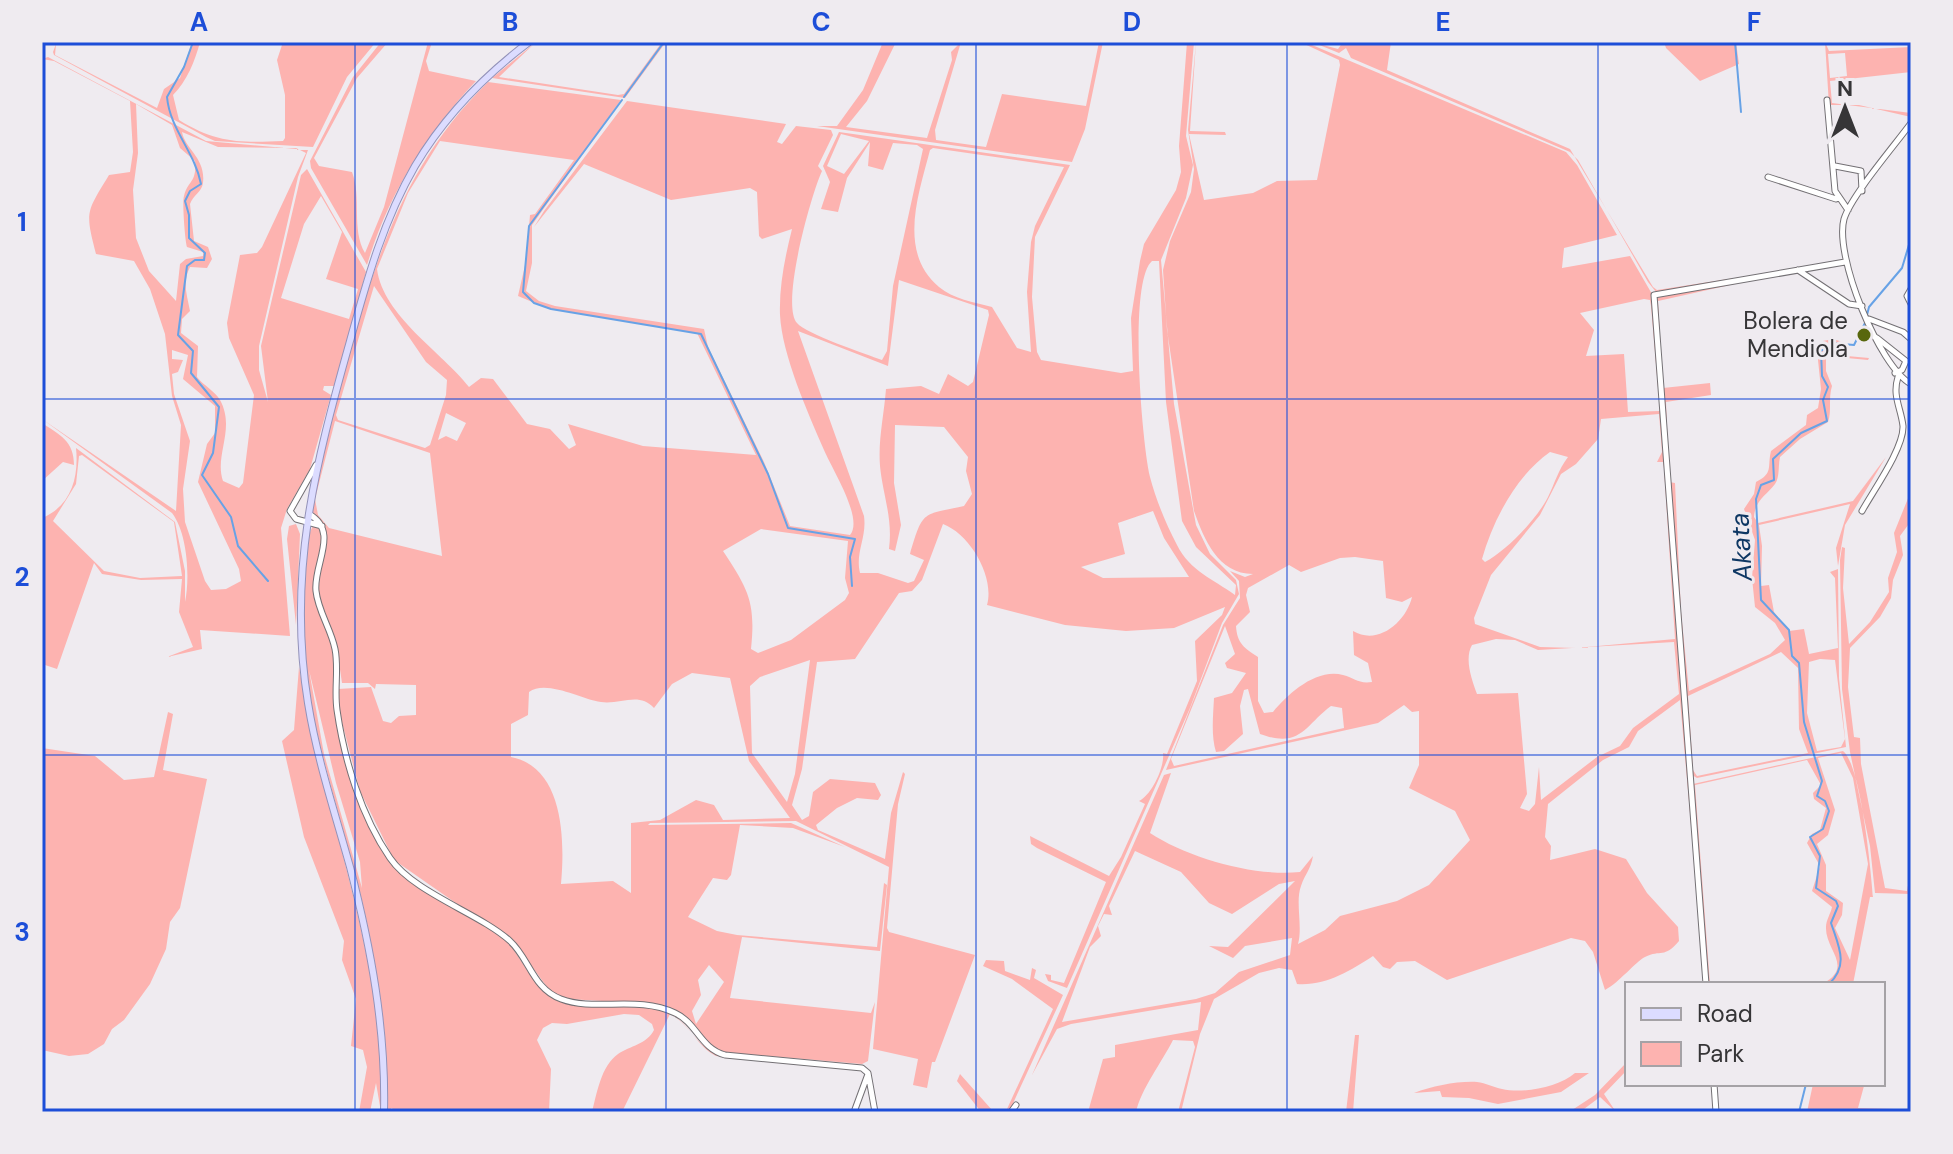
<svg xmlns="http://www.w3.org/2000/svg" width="1953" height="1154" viewBox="0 0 1953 1154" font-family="'DM Sans',sans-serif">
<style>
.green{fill:#fdb3b0;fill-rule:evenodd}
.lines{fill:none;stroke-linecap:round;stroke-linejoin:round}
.stream{stroke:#67a2e6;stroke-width:2}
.minor-casing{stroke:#737074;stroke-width:7}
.major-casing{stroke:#9392b9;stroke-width:8}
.minor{stroke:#fff;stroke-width:5}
.major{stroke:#dcdcff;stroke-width:6}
.grid{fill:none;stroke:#1d4ed8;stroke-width:2;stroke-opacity:0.55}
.poi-dot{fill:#58670d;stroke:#efebf0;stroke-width:3}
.labels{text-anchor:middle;stroke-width:6;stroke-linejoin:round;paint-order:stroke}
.poi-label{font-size:24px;fill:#363537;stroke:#efebf0;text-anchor:end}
.water-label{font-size:26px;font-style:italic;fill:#0e3763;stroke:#efebf0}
.neatline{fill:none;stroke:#1d4ed8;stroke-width:3}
.grid-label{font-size:26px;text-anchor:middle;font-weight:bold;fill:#1d4ed8}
</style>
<rect width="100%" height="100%" fill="#efebf0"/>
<path class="green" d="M 192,42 L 200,42 C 195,61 187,81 173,95 L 179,120 C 216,143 240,143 283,141 L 285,138 L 285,95 L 277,60 L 283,42 L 376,42 L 347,77 L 313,147 L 215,141 L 206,137 L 54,55 L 53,52 L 56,44 L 55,55 L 157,108 L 164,89 L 180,78 Z
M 381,42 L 388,42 L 357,78 L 314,158 L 319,166 L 352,172 C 362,198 351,229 365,253 L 384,207 L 428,42 L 432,42 L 426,61 L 429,71 L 476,81 C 426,134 388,195 367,265 L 311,168 L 310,161 L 353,77 Z
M 536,42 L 499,77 L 618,95 L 624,94 L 662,42 L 666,42 L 625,98 L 492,78 Z
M 883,42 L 896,42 L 867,101 L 846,127 L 927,138 L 952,60 L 951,52 L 961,42 L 935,130 L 936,140 L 986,147 L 1002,94 L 1086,106 L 1099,42 L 1103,42 L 1085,129 L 1072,162 L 817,126 L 837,126 L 863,90 Z
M 1187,42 L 1194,42 L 1186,136 L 1193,165 L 1186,198 L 1161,260 L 1174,404 L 1196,525 L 1210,554 L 1236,580 L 1239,594 L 1222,623 L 1190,708 L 1067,988 L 1048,981 L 1045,974 L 1051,975 L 1051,980 L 1064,983 L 1106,882 L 1037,848 L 1031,844 L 1030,836 L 1109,876 L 1121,857 L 1145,804 L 1139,801 C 1152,795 1165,766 1163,753 L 1167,754 L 1197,681 L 1195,641 L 1222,615 L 1225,607 L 1174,628 L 1126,631 L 1065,625 L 987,605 C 995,577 970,534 943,524 L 922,580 L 912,591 L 899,593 L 855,659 L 817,662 L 802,769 L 792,805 L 802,820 L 809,816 L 813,792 L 830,779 L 875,783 L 881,795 L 878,800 L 857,798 L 837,808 L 816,825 L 818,830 L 885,859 L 891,813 L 903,772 L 905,774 L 898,804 L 887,928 L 889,932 L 975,955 L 935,1062 L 932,1062 L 927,1088 L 913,1085 L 918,1059 L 873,1049 L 889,867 L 796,821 L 650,823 L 648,825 L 791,823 L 845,847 L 793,828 L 740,825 L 731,875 L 727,880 L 713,878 L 688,917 L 717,931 L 737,935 L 877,947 L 884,883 L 887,885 L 880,951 L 742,937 L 730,998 L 871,1013 L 875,1002 L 868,1061 L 862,1064 L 720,1052 L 711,1047 L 685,1017 L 653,1004 L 568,999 L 550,991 L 516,945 L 394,860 L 360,791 L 338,707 L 338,689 L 371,687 L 383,721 L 391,723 L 399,716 L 416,715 L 416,685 L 376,684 L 375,689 L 368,683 L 342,683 L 336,642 L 318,593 L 326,529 L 312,511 C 316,463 332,415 345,369 C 376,258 403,165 488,82 L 621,100 L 532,225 L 532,263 L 526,291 L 539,301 L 555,306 L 704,329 L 708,347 L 764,462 L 790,526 L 850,535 C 864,519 832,469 824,450 C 808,413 782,355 780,315 C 779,286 785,257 792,229 L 762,239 L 759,236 L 757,192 L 750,188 L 671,200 L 584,164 L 534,227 L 544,211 L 627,101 L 786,124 L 777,142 L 782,144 L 796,126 L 831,130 L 833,135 L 818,166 L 822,171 C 812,192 780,304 797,323 C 806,334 866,354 882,360 L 887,351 L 893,286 L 923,149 L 917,145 L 893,143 L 883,170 L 868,166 L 870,142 L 847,178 L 838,212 L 821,209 L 830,182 L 823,166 L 839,132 L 1070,165 L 1035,237 L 1032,297 L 1037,352 L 1041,360 L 1121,373 L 1133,371 L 1131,318 L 1140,261 L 1144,244 L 1176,190 L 1181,172 L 1179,146 ZM 841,134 L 869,141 L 844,174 L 827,166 ZM 440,141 L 574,160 L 535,214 L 530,215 L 526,261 L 518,296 L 549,309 L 697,333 L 756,455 L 643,446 L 568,424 L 576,445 L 569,449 L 550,429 L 527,424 L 493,379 L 481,378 L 469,387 C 443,353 383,316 377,269 L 408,193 ZM 933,148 L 1064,167 L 1035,226 L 1031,242 L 1027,292 L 1031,352 L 1017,348 L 992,307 C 974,302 953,299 939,287 C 897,252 919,193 930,150 ZM 1152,261 L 1159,261 L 1166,402 L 1182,521 L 1196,547 L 1236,585 L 1235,595 C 1213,579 1190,571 1177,545 C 1166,524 1156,500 1150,477 C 1142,443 1128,282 1152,261 ZM 899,280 L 988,310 L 989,315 L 973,382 L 968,386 L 948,374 L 939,394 L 921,386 L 886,389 C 884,415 878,440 880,466 C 883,496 893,518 889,549 L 895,551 L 901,525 L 894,483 L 895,425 L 944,427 L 968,457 L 966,471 L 972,494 L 964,506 C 922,515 923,510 910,554 L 924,560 L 914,581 L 908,583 L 878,573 L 860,573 C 855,552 867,538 864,516 L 798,331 L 888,366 ZM 374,286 L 426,362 L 447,380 L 446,395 L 430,445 L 425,448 L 338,420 L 336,415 ZM 446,413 L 466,423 L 457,441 L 446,436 L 438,440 ZM 335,421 L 430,453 L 442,556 L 329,528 L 318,515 L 315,499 ZM 1153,511 L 1164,538 L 1189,577 L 1103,578 L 1081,567 L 1125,554 L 1118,523 ZM 761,529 L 848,541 L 845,578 L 849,593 L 845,600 L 791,640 L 758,653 L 751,649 C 756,602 748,589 723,551 ZM 810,660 L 795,774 L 787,802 L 752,753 L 750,686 L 760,677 ZM 692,673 L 730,678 L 749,761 L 790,818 L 723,820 L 714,805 L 696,800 L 660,820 L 631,823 L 631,893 L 613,881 L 561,884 C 565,841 564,767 511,757 L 511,724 L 528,715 L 529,692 C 546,679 581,699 601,702 C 620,705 639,691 654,708 L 672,684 ZM 709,965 L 724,982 L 696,1024 L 692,1011 L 701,995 L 698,980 Z
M 1196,42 L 1190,131 L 1225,132 L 1226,135 L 1189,134 L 1204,200 L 1253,193 L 1277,181 L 1317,180 L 1340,65 L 1339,60 L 1300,42 L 1305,42 L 1566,152 L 1577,165 L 1617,235 L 1564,248 L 1562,268 L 1630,256 L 1652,294 L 1705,984 L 1680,700 L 1638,731 L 1629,747 L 1603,760 L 1548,804 L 1545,837 L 1551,846 L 1550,860 L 1595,849 L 1626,859 L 1647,893 L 1678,927 L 1679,941 C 1664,959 1661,949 1645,957 C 1635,962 1620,982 1605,990 L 1593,952 L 1585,941 L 1571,938 L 1447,980 L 1415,961 L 1397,962 L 1390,969 L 1383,967 L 1373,956 C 1350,971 1326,986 1297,984 L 1292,970 L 1279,968 L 1259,973 L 1214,999 L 1200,1034 L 1181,1112 L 1178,1112 L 1195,1047 L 1193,1041 L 1173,1040 C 1162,1062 1141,1089 1136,1112 L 1088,1112 L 1103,1059 L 1115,1057 L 1115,1045 L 1198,1030 L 1201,1002 L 1071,1024 L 1057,1029 L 1032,1075 L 1164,775 L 1171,773 L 1150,833 C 1188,858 1255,877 1300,872 L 1313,856 C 1311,869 1305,874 1301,886 C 1295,902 1303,926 1298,944 L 1325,930 L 1340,916 L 1397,901 L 1429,885 L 1470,840 L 1455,811 L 1409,788 L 1419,765 L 1419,711 L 1412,712 L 1404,705 L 1378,723 L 1166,770 L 1223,625 L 1240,598 L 1239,581 L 1230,571 L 1245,577 L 1253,574 C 1218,574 1204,539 1194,511 L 1167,330 L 1163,270 L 1170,241 L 1191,192 L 1194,169 L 1188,130 ZM 1644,299 L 1650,300 L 1651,306 L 1660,411 L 1628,412 L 1624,354 L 1586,356 L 1594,330 L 1580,313 ZM 1659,414 L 1662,452 L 1657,462 L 1663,462 L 1664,468 L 1675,639 L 1576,648 L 1540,647 L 1475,624 L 1474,618 L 1491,575 L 1540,515 L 1561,474 L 1576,464 L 1598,439 L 1601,419 ZM 1550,452 L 1568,457 C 1558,470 1555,483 1548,497 C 1536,520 1507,550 1485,562 L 1482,559 C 1493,520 1516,476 1550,452 ZM 1355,557 L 1383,561 L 1386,598 L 1402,602 L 1412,597 C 1406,622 1378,646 1353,631 L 1354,655 L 1368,663 L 1372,682 C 1358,684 1355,678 1343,675 C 1316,668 1288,694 1273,712 L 1264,713 L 1258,701 L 1258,657 C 1244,648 1237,643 1236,626 L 1250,612 L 1246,595 L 1248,588 L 1289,565 L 1301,572 L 1340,558 ZM 1225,626 L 1235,654 L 1225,663 L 1227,668 L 1246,673 L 1232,693 L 1214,698 C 1213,717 1211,736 1216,752 L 1224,751 L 1243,734 L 1240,706 L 1244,690 L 1248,689 L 1260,734 C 1301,749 1305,725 1331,706 L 1342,708 L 1344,728 L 1174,766 L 1171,759 ZM 1496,639 L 1515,640 L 1538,650 L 1674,642 L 1679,694 L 1633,728 L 1620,746 L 1597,757 L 1541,800 L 1539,767 L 1535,804 L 1529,811 L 1520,808 L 1527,794 L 1518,693 L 1477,694 C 1472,680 1464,659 1472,645 ZM 1135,851 L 1181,872 L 1209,903 L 1232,914 L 1279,884 L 1295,881 L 1228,947 L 1209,946 L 1233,958 L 1245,946 L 1292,938 L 1290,955 L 1239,972 L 1215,993 L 1196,999 L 1062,1022 L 1090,947 L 1101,936 L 1098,926 L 1104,914 L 1112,915 L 1109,906 Z
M 1312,42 L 1338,49 L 1343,42 L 1391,42 L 1387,70 L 1570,149 L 1653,287 L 1657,290 L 1774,272 L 1656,292 L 1648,282 L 1578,160 L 1570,152 L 1351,58 L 1346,48 L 1339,53 Z
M 1664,42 L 1736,42 L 1739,64 L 1700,81 L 1666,48 Z
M 1825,42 L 1829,51 L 1911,47 L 1911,72 L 1830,81 L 1832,103 L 1911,113 L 1911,117 L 1859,105 L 1829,105 ZM 1845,53 L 1847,76 L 1830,78 L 1828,54 Z
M 48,57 L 206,141 L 308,150 L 298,177 L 259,346 L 259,370 L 268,402 L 261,346 L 301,175 L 307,169 L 366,272 L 334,386 L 324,386 L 323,390 L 331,395 L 310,469 L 287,509 L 281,528 L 290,636 L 200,630 L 202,649 L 167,657 L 193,647 L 179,612 L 182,579 L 141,580 L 102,574 L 94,563 L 57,669 L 42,664 L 42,518 C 71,506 79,478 76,448 L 175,522 L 185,571 L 185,602 C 190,579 188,534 172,513 L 42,419 L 176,511 L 181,425 L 172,396 L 165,334 L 150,289 L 134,261 L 96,254 C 85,211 86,213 109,175 L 130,172 L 133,152 L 130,101 L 54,61 L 42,59 ZM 136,104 L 172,125 L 180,148 L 195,161 C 197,183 188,180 184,196 C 182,202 185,240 187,247 L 203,252 L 203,256 L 186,259 L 180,264 L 176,301 L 149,271 L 136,238 L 133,190 L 138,153 ZM 182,132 L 218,147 L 296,148 L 306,153 L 262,247 L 257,253 L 240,255 L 227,323 L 229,338 L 254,395 L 243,483 L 239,488 L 223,481 C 214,455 236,429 220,400 C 215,391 204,386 197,377 L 198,346 L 181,333 L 182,319 L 190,311 C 187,295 182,282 190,267 L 207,268 L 212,259 L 208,247 L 194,241 L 190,204 C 193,195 202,192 203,183 C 206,158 185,149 182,132 ZM 321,196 L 342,232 L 326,279 L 358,289 L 349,319 L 281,298 L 304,224 ZM 172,350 L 188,355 L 183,379 L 215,406 L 215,433 L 207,444 L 198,482 L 239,569 L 241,581 L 226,589 L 211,590 L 205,581 L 185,522 L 183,489 L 190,441 L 174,394 L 172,374 L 178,372 L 183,360 L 172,359 ZM 82,455 L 174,522 L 182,576 L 140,578 L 104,571 L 53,521 L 76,484 L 79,456 Z
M 1775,275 L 1658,301 L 1663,388 L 1710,383 L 1711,395 L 1666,402 L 1669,477 L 1656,298 Z
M 1833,339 L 1846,343 L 1844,349 L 1831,345 L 1825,354 L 1869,358 L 1868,360 L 1826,356 L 1826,371 L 1832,386 C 1828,399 1832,410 1828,422 L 1800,439 L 1780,457 C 1778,465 1780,477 1775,484 C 1767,495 1755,500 1754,517 L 1758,523 L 1853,501 L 1886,457 L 1845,525 L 1838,566 L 1836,548 L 1850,504 L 1759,525 L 1762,546 L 1761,586 L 1769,585 L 1774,612 L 1789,631 L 1804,629 L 1809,654 L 1838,648 L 1835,578 L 1830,572 L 1838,569 L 1839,678 L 1846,747 L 1697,778 L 1692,775 L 1669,482 L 1675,483 L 1681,612 L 1689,691 L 1770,654 L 1785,640 L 1775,623 L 1755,607 L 1752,578 L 1755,540 L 1744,509 L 1754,494 L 1756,482 C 1774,473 1767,467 1771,451 L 1806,425 L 1807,415 L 1818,408 L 1821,389 L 1818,360 L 1823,341 ZM 1781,652 L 1798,668 L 1799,729 L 1808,753 L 1697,776 L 1693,770 L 1688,696 ZM 1820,659 L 1835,660 L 1845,739 L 1841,747 L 1817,751 L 1807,713 L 1809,662 Z
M 42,423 C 60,435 74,441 74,465 L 63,462 L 42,481 Z
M 1911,491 L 1911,521 L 1900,536 L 1903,555 L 1893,580 L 1891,598 L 1880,617 L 1850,648 L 1848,687 L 1854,737 L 1860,738 L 1861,764 L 1885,888 L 1907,891 L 1911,869 L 1911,894 L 1875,893 L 1870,846 L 1850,752 L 1842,689 L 1840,560 L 1842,547 L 1845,548 L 1843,588 L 1849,644 L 1870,622 L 1889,592 L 1888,578 L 1897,552 L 1894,533 Z
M 296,524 L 300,534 L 296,625 L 287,539 L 289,526 Z
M 313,526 L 320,528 L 322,544 L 314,578 L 314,597 L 331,642 L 336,668 L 335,713 L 356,792 L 399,870 L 502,937 C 517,950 523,967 536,982 C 567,1016 619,1002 661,1010 C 690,1021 691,1040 713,1052 C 731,1062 795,1062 819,1064 L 818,1066 L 716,1056 C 696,1046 690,1023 670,1014 L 622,1112 L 592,1112 C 597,1093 601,1066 618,1054 C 630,1046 647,1044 654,1030 L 652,1024 L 639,1015 L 624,1014 L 567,1024 L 552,1023 L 543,1028 L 537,1040 L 551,1069 L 549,1112 L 394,1112 L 392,1108 L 387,1112 C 389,1055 382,999 371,943 C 348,817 286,691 305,561 C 307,550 307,535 313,526 ZM 309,670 L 336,783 L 360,862 L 362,888 L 324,754 Z
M 299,667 C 323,816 387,959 381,1112 L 376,1083 L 370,1112 L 359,1112 L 367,1067 L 363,1050 L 351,1046 L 356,999 L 342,960 L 344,941 L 304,837 L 282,741 L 294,730 Z
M 168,712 L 173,714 L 163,770 L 207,779 L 180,908 L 170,922 L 166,949 L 150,984 L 124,1020 L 112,1029 L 104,1044 L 88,1054 L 69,1056 L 42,1050 L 42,748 L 95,756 L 124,780 L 154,777 Z
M 1843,751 C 1861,765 1871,870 1873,897 L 1870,897 L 1853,984 L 1822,984 C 1855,967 1825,950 1826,927 C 1826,920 1831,913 1832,907 L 1812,891 L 1820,866 L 1807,843 L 1812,834 L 1820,830 L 1826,808 L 1814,799 L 1813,793 L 1821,785 L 1807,760 L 1695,785 L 1710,984 L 1707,984 L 1693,784 ZM 1841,753 L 1853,778 L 1868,864 L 1850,960 L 1835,928 L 1842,915 L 1843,903 L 1826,891 L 1826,865 L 1817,844 L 1828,835 L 1835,810 L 1818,758 Z
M 986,960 L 1004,961 L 1005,971 L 1030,980 L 1032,968 L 1036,970 L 1034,978 L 1063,995 L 1009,1112 L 981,1112 L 957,1081 L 960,1074 L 992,1110 L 1007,1109 L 1053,1009 L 1012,979 L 983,966 Z
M 1355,1035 L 1359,1035 L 1353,1112 L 1346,1112 Z
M 1627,1062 L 1627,1070 L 1604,1094 L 1616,1112 L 1600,1097 L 1580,1112 L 1569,1112 L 1595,1095 Z
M 1575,1073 L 1589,1073 L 1561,1092 L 1498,1104 L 1469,1098 L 1442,1097 L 1440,1091 L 1414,1093 C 1433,1086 1457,1081 1477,1082 C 1486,1083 1493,1087 1502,1089 C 1523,1094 1559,1087 1575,1073 Z
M 1813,1084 L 1864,1086 L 1858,1108 L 1894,1109 L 1892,1112 L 1807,1112 Z"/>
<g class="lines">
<path class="stream" d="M 193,42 L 184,67 L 167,97 C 170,130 195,152 201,184 L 190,191 L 185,201 L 189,215 L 189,238 L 205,253 L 204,260 L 195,260 L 187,266 L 178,335 L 193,351 L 191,373 L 219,407 L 213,453 L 202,475 L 231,517 L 238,546 L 268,581
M 1735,42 L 1741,112
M 624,97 L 664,42
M 622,100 L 529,226 L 523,292 L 534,303 L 551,309 L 701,334 L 768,474 L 788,528 L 855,539 L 850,557 L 852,586
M 1867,315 L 1869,307 L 1902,268 L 1911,238
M 1829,984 C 1849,965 1839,947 1831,923 L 1838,906 L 1836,901 L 1816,888 L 1820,856 L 1810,837 L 1823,829 L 1829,811 L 1825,801 L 1817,796 L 1822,781 L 1804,722 L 1799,663 L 1792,656 L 1789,630 L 1761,600 L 1756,499 L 1761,485 L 1774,480 L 1773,459 L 1801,433 L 1827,421 L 1823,400 L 1828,387 L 1822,376 L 1821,351 L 1831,343 L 1854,345 L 1866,321
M 1799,1112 L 1806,1084"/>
<defs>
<path id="minor" d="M 1827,100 L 1835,191 L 1848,210
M 1911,123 C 1895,145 1851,196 1844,219 C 1834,256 1879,366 1911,384
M 1835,166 L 1861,171 L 1862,191
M 1768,177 L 1836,199
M 1798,270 L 1849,304 L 1862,306
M 1911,289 L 1907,296 L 1911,304
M 1869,319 L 1903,332 L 1911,339
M 1877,338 L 1906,361 L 1902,370 L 1895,373
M 316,465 L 290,511 L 296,519 L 322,526
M 1862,511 C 1873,491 1904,448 1903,426 C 1901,408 1892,396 1898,377
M 309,514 C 340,532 313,564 316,591 C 318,611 331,629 335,649 C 339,669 334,689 337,710 C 344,759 361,816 390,858 C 414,893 479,913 510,941 C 529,958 533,989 561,999 C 595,1012 637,995 675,1013 C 697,1023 700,1048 725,1055 L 862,1068 L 868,1073 L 875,1112
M 1706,984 L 1654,295 L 1845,262
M 1714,1084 L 1716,1112
M 854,1112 L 868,1074
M 1011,1112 L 1016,1105"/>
<path id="major" d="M 384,1112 C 386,1029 371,948 350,867 C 335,813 317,759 308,703 C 287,574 315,465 350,341 C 367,280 383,221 415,166 C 444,117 484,76 529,42"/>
</defs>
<use href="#minor" class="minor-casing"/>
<use href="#major" class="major-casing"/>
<use href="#minor" class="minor"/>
<use href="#major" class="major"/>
</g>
<path class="grid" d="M 355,42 L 355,1112M 666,42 L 666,1112M 976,42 L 976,1112M 1287,42 L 1287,1112M 1598,42 L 1598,1112M 42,399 L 1911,399M 42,755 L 1911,755"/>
<circle class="poi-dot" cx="1864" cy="335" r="8"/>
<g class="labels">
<g class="poi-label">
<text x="1848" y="329">Bolera de<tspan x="1848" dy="28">Mendiola</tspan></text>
</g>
<g class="water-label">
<text transform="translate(1741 547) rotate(-93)" y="9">Akata</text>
</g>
</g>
<rect width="1953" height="1154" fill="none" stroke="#efebf0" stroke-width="88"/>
<rect x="1625" y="982" width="260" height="104" fill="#efebf0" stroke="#a5a2a6" stroke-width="2"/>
<rect x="1641" y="1008" width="40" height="12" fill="#dcdcff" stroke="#a5a2a6" stroke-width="2"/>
<text x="1697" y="1022" font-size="24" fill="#363537">Road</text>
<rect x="1641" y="1042" width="40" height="24" fill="#fdb3b0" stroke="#a5a2a6" stroke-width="2"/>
<text x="1697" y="1062" font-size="24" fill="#363537">Park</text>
<g transform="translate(1845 108)" stroke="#efebf0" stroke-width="6" paint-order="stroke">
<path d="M0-6L14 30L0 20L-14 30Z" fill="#363537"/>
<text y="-12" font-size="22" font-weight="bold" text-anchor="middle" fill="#363537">N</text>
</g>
<rect x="44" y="44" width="1865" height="1066" class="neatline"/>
<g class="grid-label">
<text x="199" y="31">A</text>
<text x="510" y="31">B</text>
<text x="821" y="31">C</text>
<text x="1132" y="31">D</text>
<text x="1443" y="31">E</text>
<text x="1754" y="31">F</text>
<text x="22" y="231">1</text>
<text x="22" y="586">2</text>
<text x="22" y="941">3</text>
</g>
</svg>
